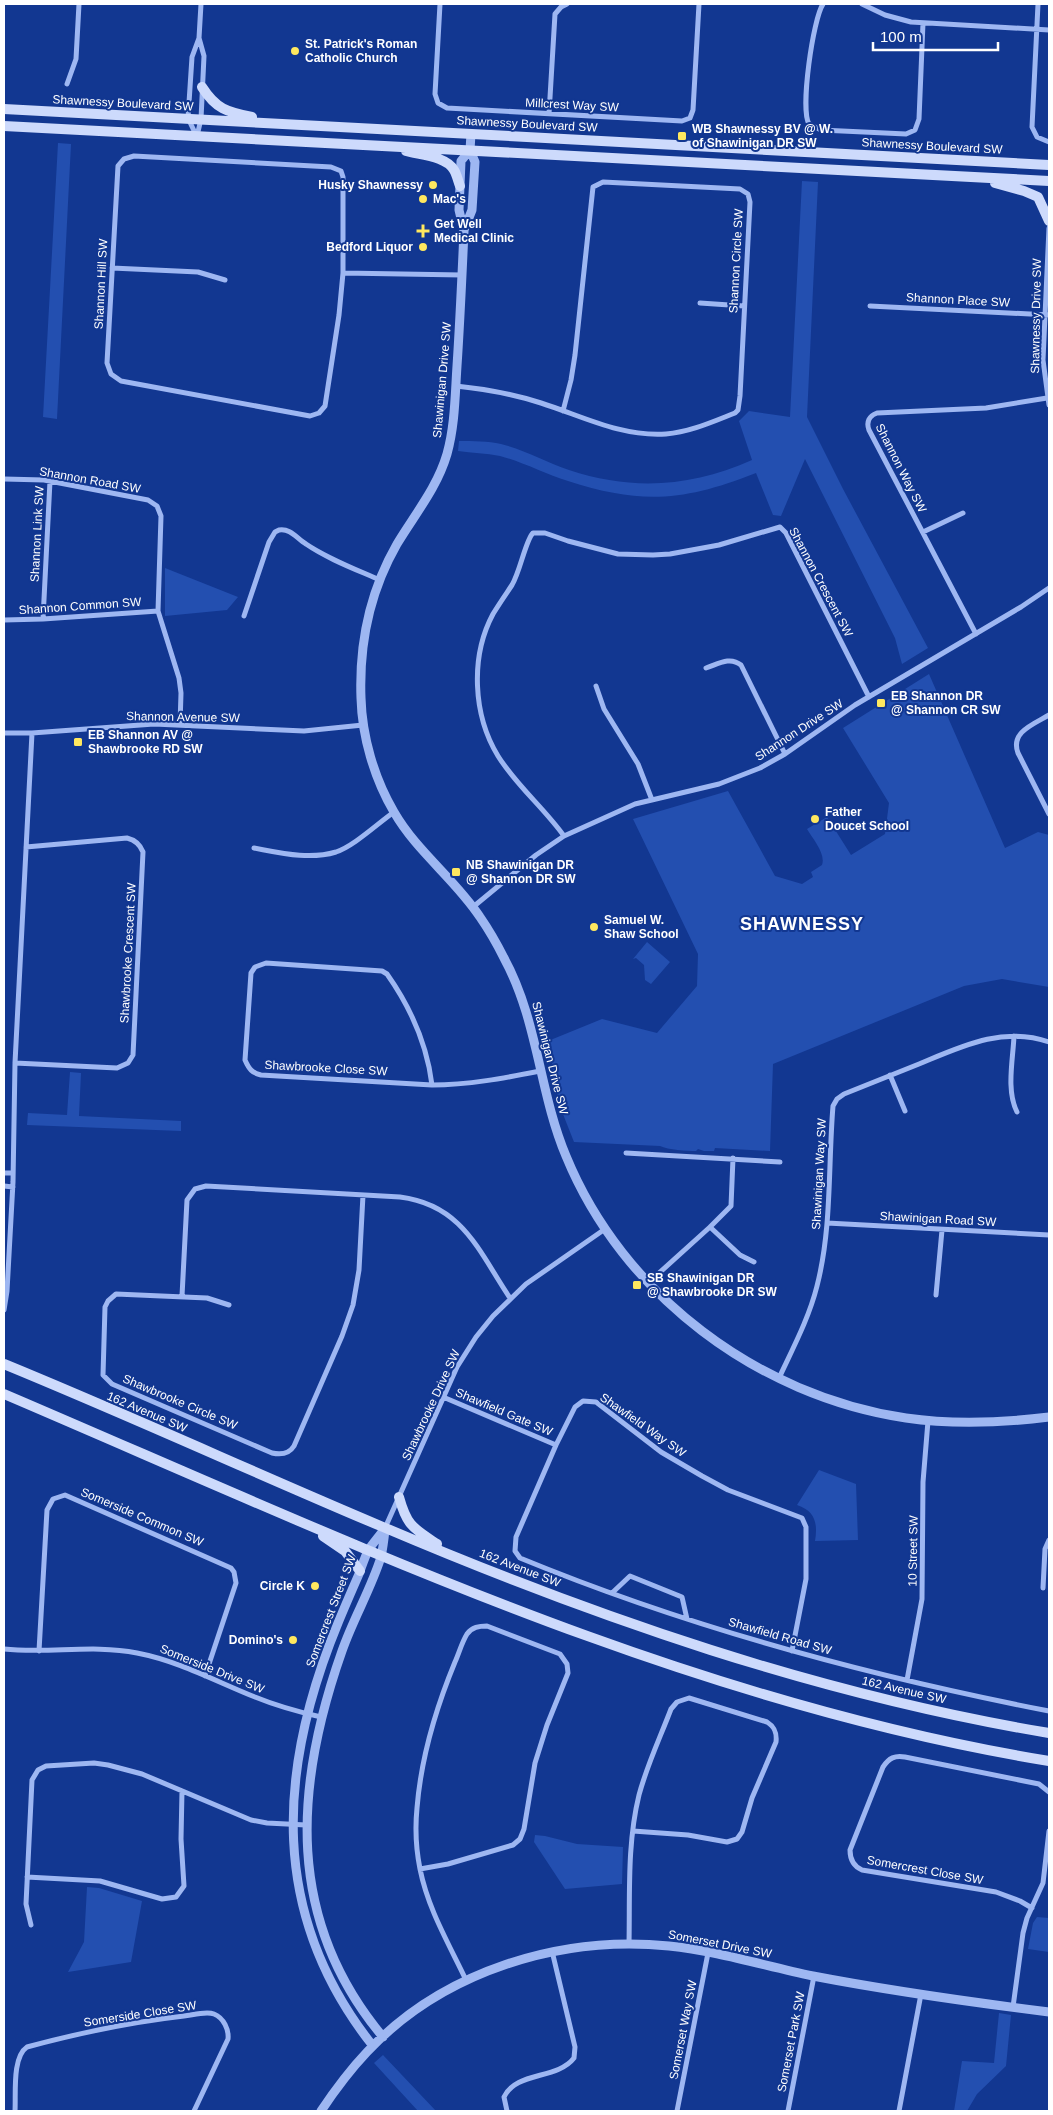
<svg xmlns="http://www.w3.org/2000/svg" width="1053" height="2115" viewBox="0 0 1053 2115" font-family="Helvetica,sans-serif">
<style>
.green{fill:#234fb0}
.lines{fill:none;stroke-linecap:round;stroke-linejoin:round}
.minor{stroke:#9eb7f2;stroke-width:5}
.tertiary{stroke:#9eb7f2;stroke-width:9}
.secondary{stroke:#cddafc;stroke-width:10}
.poi-dot{fill:#ffe85f;stroke:#123791;stroke-width:2}
.labels{text-anchor:middle;stroke-width:4;stroke-linejoin:round;paint-order:stroke}
.poi-label{font-size:12px;font-weight:bold;fill:#fff;stroke:#123791;text-anchor:start}
.street-label{font-size:12px;fill:#fff;stroke:#123791}
.district-label{font-size:18px;font-weight:bold;letter-spacing:1px;fill:#fff;stroke:#123791}
</style>
<rect width="100%" height="100%" fill="#123791"/>
<path class="green" d="M 58,143 L 71,144 L 57,419 L 43,417 Z
M 802,181 L 818,182 L 807,417 L 843,489 L 928,648 L 902,664 L 895,638 L 805,459 L 781,516 L 773,515 L 756,473 C 685,501 642,505 568,481 C 545,474 523,462 500,456 C 486,453 472,453 458,451 L 459,441 C 473,441 488,441 501,444 C 525,450 546,462 569,470 C 633,491 691,487 752,460 L 739,421 L 749,411 L 790,417 Z
M 165,568 L 238,597 L 227,610 L 165,616 Z
M 929,674 L 1005,848 L 1038,832 L 1049,835 L 1049,987 L 1002,979 L 964,986 L 773,1064 L 770,1151 L 715,1148 L 714,1151 L 704,1151 L 698,1149 L 696,1151 C 687,1151 668,1150 660,1146 L 574,1142 L 559,1104 L 548,1041 L 602,1019 L 657,1033 L 697,986 L 698,954 L 633,819 L 728,791 L 775,876 L 802,884 L 813,877 L 811,872 L 822,865 C 826,854 813,839 807,829 L 827,817 L 851,855 L 885,834 L 889,803 L 843,728 Z
M 647,942 L 670,962 L 651,984 L 645,980 L 644,965 L 636,958 L 633,959 Z
M 70,1072 L 81,1073 L 79,1116 L 181,1121 L 181,1131 L 27,1125 L 28,1113 L 67,1115 Z
M 819,1470 L 856,1484 L 858,1540 L 815,1541 C 818,1523 815,1511 797,1505 Z
M 535,1835 L 545,1836 L 577,1844 L 623,1847 L 622,1884 L 565,1889 L 534,1842 Z
M 87,1887 L 99,1888 L 142,1901 L 131,1962 L 68,1972 L 84,1942 Z
M 1037,1917 L 1049,1918 L 1049,1952 L 1028,1949 L 1033,1923 Z
M 999,2013 L 1011,2015 L 1006,2066 L 977,2094 L 967,2111 L 954,2111 L 962,2061 L 994,2063 Z
M 383,2055 L 436,2111 L 418,2111 L 374,2063 Z"/>
<g class="lines">
<path class="minor" d="M 440,4 L 435,94 L 438,103 L 447,108 L 682,121 L 690,118 L 693,110 L 699,4
M 823,4 C 813,19 800,109 809,124 L 821,130 L 906,134 L 915,130 L 919,119 L 923,23
M 862,4 L 885,15 L 911,22 L 1049,30
M 1038,4 L 1032,127 L 1037,137 L 1049,142
M 67,84 L 76,59 L 79,4
M 549,114 L 555,14 L 561,7 L 567,4
M 196,135 L 188,118 L 192,57 L 199,38
M 197,136 L 201,119 L 204,56 L 199,38 L 201,4
M 134,156 L 331,167 L 341,171 L 343,177 L 343,273 L 339,315 L 325,406 L 319,413 L 310,416 L 121,381 L 111,374 L 107,363 L 118,166 L 124,159 Z
M 1049,228 L 1043,360 L 1049,405
M 112,268 L 198,272 L 225,280
M 343,273 L 462,275
M 700,303 L 744,306
M 870,306 L 1049,315
M 456,386 C 485,389 513,394 541,403 C 582,416 621,437 666,434 C 690,432 712,422 735,413 L 738,410 L 740,396 L 750,202 L 748,194 L 740,189 L 603,182 L 593,187 L 575,355 L 571,380 L 563,411
M 4,479 L 44,480 L 148,500 L 157,506 L 161,516 L 158,611 L 179,678 L 181,693 L 180,725
M 923,532 L 963,513
M 244,616 L 269,542 L 275,532 L 279,530 C 291,528 297,539 306,544 C 328,559 355,569 380,580
M 43,619 L 50,481
M 4,620 L 43,619 L 158,611
M 976,634 L 869,430 C 866,422 869,416 877,413 L 986,408 L 1047,398
M 706,668 C 718,664 730,656 741,665 L 785,754
M 596,686 L 604,709 L 638,764 L 652,800
M 1049,715 C 1034,724 1010,732 1018,753 L 1049,814
M 4,733 L 32,733 L 154,724 L 304,731 L 363,725
M 564,836 C 544,808 516,785 498,756 C 473,715 470,657 493,614 C 499,604 506,594 512,585 C 520,572 526,539 533,533 L 545,533 L 568,541 L 618,554 L 653,555 L 670,554 L 719,545 L 780,527 L 786,533 L 869,697
M 254,848 C 281,853 309,860 336,852 C 354,846 377,824 394,812
M 473,907 L 536,855 L 564,836 L 635,804 L 719,784 L 760,768 L 785,754 L 855,705 L 1021,607 L 1049,588
M 1014,1036 C 1013,1060 1006,1090 1017,1112
M 15,1063 L 117,1068 L 128,1063 L 133,1055 L 143,852 C 140,844 135,840 127,838 L 26,847
M 890,1075 L 905,1111
M 432,1085 C 427,1044 411,1008 387,974 L 382,971 L 266,963 L 255,967 L 251,973 L 245,1060 C 249,1069 252,1073 261,1075 L 432,1085 C 468,1085 505,1078 540,1071
M 626,1153 L 780,1162
M 4,1173 L 13,1173
M 4,1186 L 13,1187
M 827,1223 L 1049,1235
M 710,1227 L 731,1206 L 733,1158
M 648,1283 L 710,1227 L 740,1255 L 754,1262
M 936,1295 L 942,1230
M 182,1296 L 187,1200 L 195,1189 L 206,1186 L 400,1197 C 463,1205 479,1252 510,1298
M 229,1305 L 207,1298 L 116,1294 L 108,1301 L 105,1307 L 103,1375 L 112,1384 L 272,1453 C 281,1455 289,1454 294,1446 L 342,1336 L 353,1305 L 359,1270 L 363,1195
M 4,1310 L 7,1291 L 13,1182 L 15,1063 L 32,733
M 779,1378 C 793,1348 809,1318 817,1286 C 832,1228 828,1166 833,1106 L 837,1099 L 844,1094 C 869,1084 894,1074 919,1064 C 962,1046 1003,1026 1049,1042
M 443,1397 L 556,1445
M 385,1528 L 457,1367 L 476,1337 L 493,1316 L 526,1284 L 605,1229
M 1043,1588 L 1045,1549 L 1049,1540
M 612,1593 L 630,1576 L 682,1597 L 687,1619
M 4,1649 C 48,1654 93,1644 137,1653 C 179,1661 217,1682 255,1697 C 277,1706 299,1712 321,1717
M 39,1651 L 47,1510 L 53,1499 L 65,1495 L 231,1568 L 234,1572 L 236,1583 L 205,1676
M 792,1651 L 806,1579 L 806,1527 L 802,1518 L 728,1490 L 702,1476 L 661,1452 L 596,1402 L 583,1401 L 575,1407 L 556,1445 L 516,1537 L 515,1551 L 520,1558 C 690,1628 869,1676 1049,1711
M 907,1680 L 922,1599 L 923,1482 L 928,1421
M 420,1869 L 448,1864 L 513,1845 L 520,1839 L 524,1829 L 535,1763 L 547,1725 L 568,1673 L 567,1664 L 560,1654 L 487,1626 C 479,1626 472,1627 467,1634 C 462,1642 459,1653 455,1662 C 436,1708 421,1758 417,1808 C 415,1828 416,1849 420,1869 C 428,1909 449,1944 466,1980
M 27,1877 L 100,1881 L 162,1899 L 176,1897 L 184,1886 L 181,1839 L 182,1791
M 1032,1908 L 1020,1901 L 996,1892 L 862,1870 C 853,1866 850,1859 850,1850 L 883,1767 C 889,1758 895,1755 905,1757 L 1039,1784 L 1049,1792
M 31,1925 L 26,1904 L 32,1780 L 38,1770 L 46,1766 L 94,1763 L 108,1765 L 142,1774 L 251,1820 L 267,1823 L 306,1825
M 629,1944 C 630,1894 627,1844 639,1795 C 647,1765 660,1738 671,1709 L 677,1702 L 689,1698 L 767,1722 C 775,1727 777,1733 776,1742 L 752,1798 L 742,1832 L 737,1839 L 727,1842 L 688,1835 L 633,1831
M 1013,2007 L 1023,1933 L 1027,1918 L 1043,1883 L 1049,1831
M 15,2111 C 16,2094 12,2057 27,2047 C 79,2033 131,2022 184,2016 C 193,2015 206,2011 214,2014 C 224,2018 229,2030 228,2039 L 194,2111
M 507,2111 L 504,2097 C 516,2071 557,2080 574,2058 L 575,2047 L 552,1951
M 677,2111 L 708,1953
M 788,2111 L 814,1976
M 899,2111 L 921,1994"/>
<path class="tertiary" d="M 470,150 L 461,161 L 459,210 L 464,231 C 462,276 460,321 457,366 C 455,396 455,425 447,454 C 437,488 415,514 397,544 C 370,591 359,644 361,698 C 362,736 374,778 394,812 C 417,852 455,879 480,917 C 489,930 497,944 504,958 C 538,1020 539,1092 566,1156 C 623,1295 758,1396 906,1418 C 954,1425 1001,1423 1049,1417
M 464,230 L 472,210 L 475,162 L 470,150 L 471,134
M 383,2037 C 285,1920 294,1787 342,1651 C 353,1619 371,1589 381,1557 C 383,1548 384,1539 385,1530
M 373,2046 C 269,1915 277,1771 338,1623 C 345,1606 352,1590 359,1574 C 362,1566 365,1556 369,1549 C 374,1542 380,1535 385,1528
M 321,2111 C 335,2090 350,2070 367,2052 C 443,1971 560,1935 669,1946 C 717,1951 765,1966 813,1976 C 891,1991 970,2002 1049,2012"/>
<path class="secondary" d="M 202,87 C 216,109 227,112 252,117
M 4,109 L 1049,165
M 4,126 L 1049,181
M 406,151 C 420,155 446,156 454,170 C 457,175 458,181 460,186
M 995,183 L 1024,191 L 1038,197 L 1049,221
M 4,1364 C 131,1416 257,1474 383,1527 C 597,1618 820,1695 1049,1733
M 4,1394 C 344,1539 681,1701 1049,1761
M 399,1497 C 407,1526 413,1528 437,1544
M 323,1536 L 345,1551 L 360,1571"/>
</g>
<g class="poi-dot">
<circle cx="295" cy="51" r="5"/>
<rect x="677" y="131" width="10" height="10" rx="2.5"/>
<circle cx="433" cy="185" r="5"/>
<circle cx="423" cy="199" r="5"/>
<path d="M420.5 223.5h5v5h5v5h-5v5h-5v-5h-5v-5h5z"/>
<circle cx="423" cy="247" r="5"/>
<rect x="876" y="698" width="10" height="10" rx="2.5"/>
<rect x="73" y="737" width="10" height="10" rx="2.5"/>
<circle cx="815" cy="819" r="5"/>
<rect x="451" y="867" width="10" height="10" rx="2.5"/>
<circle cx="594" cy="927" r="5"/>
<rect x="632" y="1280" width="10" height="10" rx="2.5"/>
<circle cx="315" cy="1586" r="5"/>
<circle cx="293" cy="1640" r="5"/>
</g>
<g class="labels">
<g class="poi-label">
<text x="305" y="48">St. Patrick's Roman<tspan x="305" dy="14">Catholic Church</tspan></text>
<text x="692" y="133">WB Shawnessy BV @ W.<tspan x="692" dy="14">of Shawinigan DR SW</tspan></text>
<text x="423" y="189" text-anchor="end">Husky Shawnessy</text>
<text x="433" y="203">Mac's</text>
<text x="434" y="228">Get Well<tspan x="434" dy="14">Medical Clinic</tspan></text>
<text x="413" y="251" text-anchor="end">Bedford Liquor</text>
<text x="891" y="700">EB Shannon DR<tspan x="891" dy="14">@ Shannon CR SW</tspan></text>
<text x="88" y="739">EB Shannon AV @<tspan x="88" dy="14">Shawbrooke RD SW</tspan></text>
<text x="825" y="816">Father<tspan x="825" dy="14">Doucet School</tspan></text>
<text x="466" y="869">NB Shawinigan DR<tspan x="466" dy="14">@ Shannon DR SW</tspan></text>
<text x="604" y="924">Samuel W.<tspan x="604" dy="14">Shaw School</tspan></text>
<text x="647" y="1282">SB Shawinigan DR<tspan x="647" dy="14">@ Shawbrooke DR SW</tspan></text>
<text x="305" y="1590" text-anchor="end">Circle K</text>
<text x="283" y="1644" text-anchor="end">Domino's</text>
</g>
<g class="street-label">
<text transform="translate(123 103) rotate(3)" y="4">Shawnessy Boulevard SW</text>
<text transform="translate(572 105) rotate(3)" y="4">Millcrest Way SW</text>
<text transform="translate(527 124) rotate(3)" y="4">Shawnessy Boulevard SW</text>
<text transform="translate(932 146) rotate(3)" y="4">Shawnessy Boulevard SW</text>
<text transform="translate(736 261) rotate(-87)" y="4">Shannon Circle SW</text>
<text transform="translate(101 284) rotate(-87)" y="4">Shannon Hill SW</text>
<text transform="translate(958 300) rotate(3)" y="4">Shannon Place SW</text>
<text transform="translate(1036 316) rotate(-89)" y="4">Shawnessy Drive SW</text>
<text transform="translate(442 380) rotate(-85)" y="4">Shawinigan Drive SW</text>
<text transform="translate(901 468) rotate(63)" y="4">Shannon Way SW</text>
<text transform="translate(90 480) rotate(10)" y="4">Shannon Road SW</text>
<text transform="translate(37 534) rotate(-87)" y="4">Shannon Link SW</text>
<text transform="translate(821 582) rotate(62)" y="4">Shannon Crescent SW</text>
<text transform="translate(80 606) rotate(-4)" y="4">Shannon Common SW</text>
<text transform="translate(183 717) rotate(1)" y="4">Shannon Avenue SW</text>
<text transform="translate(799 730) rotate(-33)" y="4">Shannon Drive SW</text>
<text transform="translate(128 953) rotate(-87)" y="4">Shawbrooke Crescent SW</text>
<text transform="translate(550 1058) rotate(76)" y="4">Shawinigan Drive SW</text>
<text transform="translate(326 1068) rotate(3)" y="4">Shawbrooke Close SW</text>
<text transform="translate(819 1174) rotate(-87)" y="4">Shawinigan Way SW</text>
<text transform="translate(938 1219) rotate(3)" y="4">Shawinigan Road SW</text>
<text transform="translate(180 1402) rotate(23)" y="4">Shawbrooke Circle SW</text>
<text transform="translate(431 1405) rotate(-65)" y="4">Shawbrooke Drive SW</text>
<text transform="translate(147 1412) rotate(23)" y="4">162 Avenue SW</text>
<text transform="translate(504 1412) rotate(23)" y="4">Shawfield Gate SW</text>
<text transform="translate(643 1425) rotate(35)" y="4">Shawfield Way SW</text>
<text transform="translate(142 1517) rotate(23)" y="4">Somerside Common SW</text>
<text transform="translate(913 1551) rotate(-89)" y="4">10 Street SW</text>
<text transform="translate(520 1568) rotate(21)" y="4">162 Avenue SW</text>
<text transform="translate(331 1611) rotate(-69)" y="4">Somercrest Street SW</text>
<text transform="translate(780 1636) rotate(16)" y="4">Shawfield Road SW</text>
<text transform="translate(212 1669) rotate(22)" y="4">Somerside Drive SW</text>
<text transform="translate(904 1690) rotate(13)" y="4">162 Avenue SW</text>
<text transform="translate(925 1870) rotate(10)" y="4">Somercrest Close SW</text>
<text transform="translate(720 1944) rotate(11)" y="4">Somerset Drive SW</text>
<text transform="translate(140 2014) rotate(-9)" y="4">Somerside Close SW</text>
<text transform="translate(683 2030) rotate(-79)" y="4">Somerset Way SW</text>
<text transform="translate(791 2042) rotate(-79)" y="4">Somerset Park SW</text>
</g>
<g class="district-label">
<text x="802" y="930">SHAWNESSY</text>
</g>
</g>
<rect width="1053" height="2115" fill="none" stroke="#ffffff" stroke-width="10"/>
<path d="M873 42v8h125v-8" fill="none" stroke="#ffffff" stroke-width="2.5"/>
<text x="880" y="42" font-size="15" fill="#ffffff" stroke="#123791" stroke-width="4" paint-order="stroke">100 m</text>
</svg>
